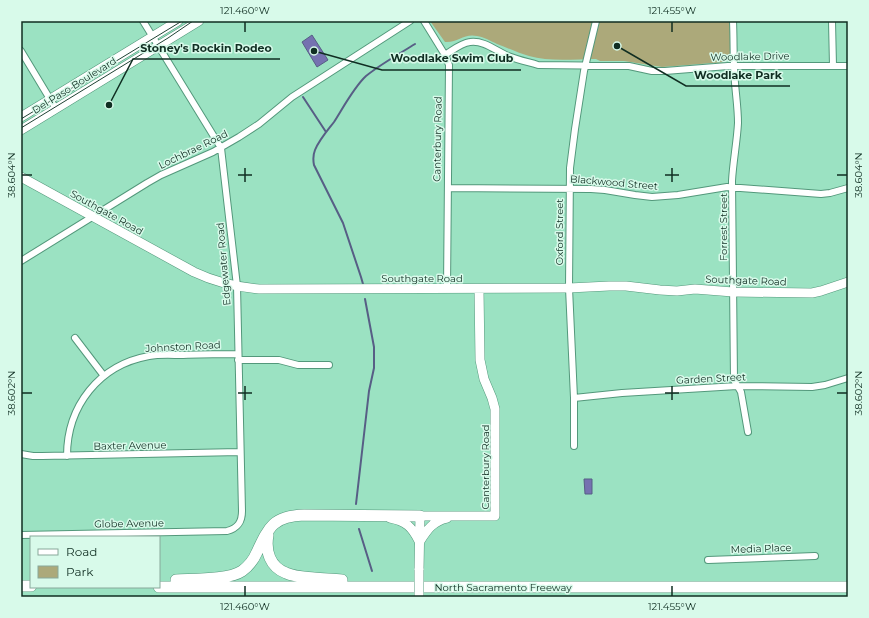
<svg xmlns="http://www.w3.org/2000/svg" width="869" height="618" viewBox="0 0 869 618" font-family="Montserrat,sans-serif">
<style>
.green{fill:#aca97a}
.water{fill:#7572b0;stroke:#575e85}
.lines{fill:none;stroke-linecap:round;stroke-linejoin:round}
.stream{stroke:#575e85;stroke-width:2}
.street-casing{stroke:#53987b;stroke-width:8}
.secondary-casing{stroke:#53987b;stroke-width:10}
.highway-casing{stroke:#53987b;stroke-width:12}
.street{stroke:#fff;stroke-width:6}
.secondary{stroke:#fff;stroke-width:9}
.highway{stroke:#fff;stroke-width:11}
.tram{stroke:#204234;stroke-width:1}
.secondary-bridge-casing{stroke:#53987b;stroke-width:10;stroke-linecap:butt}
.secondary-bridge{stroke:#fff;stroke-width:9}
.ticks{fill:none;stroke:#102e22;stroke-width:1.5}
.labels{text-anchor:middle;stroke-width:3;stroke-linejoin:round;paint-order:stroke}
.street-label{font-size:10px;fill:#102e22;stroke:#d8faea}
.leader{fill:none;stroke:#102e22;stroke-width:1.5}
.callout-dot{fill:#102e22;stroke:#d8faea;stroke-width:1.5}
.callout-label{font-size:11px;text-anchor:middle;font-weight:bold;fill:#102e22;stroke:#d8faea;stroke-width:3;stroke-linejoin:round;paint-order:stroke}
.neatline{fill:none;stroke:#102e22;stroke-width:1.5}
.ticks-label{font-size:10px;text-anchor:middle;fill:#102e22}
</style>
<rect width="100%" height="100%" fill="#9be2c2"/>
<path class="green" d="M 430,21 L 730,21 L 730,53 L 729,59 L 725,62 L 662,67 L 624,61 L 600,61 L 596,59 C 575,59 549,62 529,56 C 518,53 508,48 497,44 C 491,41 484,37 477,36 C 464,33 458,43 445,42 Z"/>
<path class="water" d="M 312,35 L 328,60 L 317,67 L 302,42 Z
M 584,479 L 592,479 L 592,494 L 585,494 Z"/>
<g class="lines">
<path class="stream" d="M 303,97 L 326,132
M 363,284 L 361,277 L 343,223 L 314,165 C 313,160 313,155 315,150 C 319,140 327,131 334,122 C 343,108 354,87 366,76 C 381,64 399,54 415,44
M 356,504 L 369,391 L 374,368 L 374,347 L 365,299
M 359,529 L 372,571"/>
<defs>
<path id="street" d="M 424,21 L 445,55 L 449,65 L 447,289
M 733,21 C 734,42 733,62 735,83 C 736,96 738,109 738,123 C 737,142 733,162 732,181 L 734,380 L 741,392 L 748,432
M 832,21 L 833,66
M 21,51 L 56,109
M 445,55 C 453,50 461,43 470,42 C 484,40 496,51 508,56 C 518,60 528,62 538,65 L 629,66 L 652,71 L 665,71 L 728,66 L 848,66
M 448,188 L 591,189 L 605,190 L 635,195 L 652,197 L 678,195 L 727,187 L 821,194 L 830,193 L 848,188
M 21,261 L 147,183 L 161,175 L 213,152 L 239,137 L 259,124 L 292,97 L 410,21
M 75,338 L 104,376
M 238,360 L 279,360 L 298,365 L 329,365
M 574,398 L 622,393 L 737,386 L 812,387 L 825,385 L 848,378
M 574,446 L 574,398 L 569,288 L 570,168 L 575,129 L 584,71 L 596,21
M 21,454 L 33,456 L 42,456 L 240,452
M 67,456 C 67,406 99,365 149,356 C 160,354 172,355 183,355 C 201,354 220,354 238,354
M 21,535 L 227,531 C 238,528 242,522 242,511 L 237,286 L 221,148 L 143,21
M 708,560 L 815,556"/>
<path id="secondary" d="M 21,117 L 178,21
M 21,130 L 199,21
M 21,177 L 194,272 C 215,282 236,287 259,289 L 569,288 L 609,286 L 626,286 L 660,290 L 677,291 L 695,289 L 733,292 L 812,293 L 821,291 L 848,282
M 390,518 C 406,521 412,527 419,541
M 420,541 C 427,530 433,521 447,518
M 419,570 L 420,516 L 495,516 L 495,409 L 492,398 L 484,379 L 480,360 L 479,289"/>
<path id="highway" d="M 268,535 C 265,551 270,567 286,573 C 295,577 305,577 314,578 C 323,579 332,579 342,580
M 176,580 C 193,579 229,580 242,571 C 249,566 254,559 257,552 C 269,526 274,516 304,515 L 420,516
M 21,586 L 31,586
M 159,587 L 848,587"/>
</defs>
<use href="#street" class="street-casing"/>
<use href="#secondary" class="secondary-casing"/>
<use href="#highway" class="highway-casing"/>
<use href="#street" class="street"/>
<use href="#secondary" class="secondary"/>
<use href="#highway" class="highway"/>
<path class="tram" d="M 21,119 L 182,21
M 21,128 L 168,38 L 193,21"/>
<defs>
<path id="secondary-bridge" d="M 419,570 L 419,597"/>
</defs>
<use href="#secondary-bridge" class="secondary-bridge-casing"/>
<use href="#secondary-bridge" class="secondary-bridge"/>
</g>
<path class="ticks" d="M 245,22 L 245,32M 672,22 L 672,32M 245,168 L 245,182M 672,168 L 672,182M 22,175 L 32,175M 238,175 L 252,175M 665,175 L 679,175M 837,175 L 847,175M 245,386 L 245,400M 672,386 L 672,400M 22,393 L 32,393M 238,393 L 252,393M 665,393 L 679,393M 837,393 L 847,393M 245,586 L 245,596M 672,586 L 672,596"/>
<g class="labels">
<g class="street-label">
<text transform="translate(750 56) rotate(-1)" y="4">Woodlake Drive</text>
<text transform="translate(74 85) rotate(-32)" y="4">Del Paso Boulevard</text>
<text transform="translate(437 139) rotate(-89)" y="4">Canterbury Road</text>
<text transform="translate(193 149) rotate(-26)" y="4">Lochbrae Road</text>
<text transform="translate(614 182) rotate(5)" y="4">Blackwood Street</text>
<text transform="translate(107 212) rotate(29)" y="4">Southgate Road</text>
<text transform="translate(723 227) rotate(-90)" y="4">Forrest Street</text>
<text transform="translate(559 232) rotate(-90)" y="4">Oxford Street</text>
<text transform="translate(223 264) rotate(-95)" y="4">Edgewater Road</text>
<text x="422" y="282">Southgate Road</text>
<text transform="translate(746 280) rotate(2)" y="4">Southgate Road</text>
<text transform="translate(183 346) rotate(-3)" y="4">Johnston Road</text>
<text transform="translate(711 378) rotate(-3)" y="4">Garden Street</text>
<text transform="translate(130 445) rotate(-1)" y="4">Baxter Avenue</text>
<text transform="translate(485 467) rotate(-90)" y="4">Canterbury Road</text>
<text transform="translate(129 523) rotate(-1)" y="4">Globe Avenue</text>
<text transform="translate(761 548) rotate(-2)" y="4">Media Place</text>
<text x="503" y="591">North Sacramento Freeway</text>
</g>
</g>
<path class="leader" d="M109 105L133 59H280M314 51L382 70H521M617 46L686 86H790"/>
<g class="callout-dot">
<circle cx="109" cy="105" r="4"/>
<circle cx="314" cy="51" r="4"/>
<circle cx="617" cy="46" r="4"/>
</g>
<g class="callout-label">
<text x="206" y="52">Stoney's Rockin Rodeo</text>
<text x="452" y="62">Woodlake Swim Club</text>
<text x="738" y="79">Woodlake Park</text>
</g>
<rect width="869" height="618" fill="none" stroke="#d8faea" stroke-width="44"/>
<rect x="30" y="536" width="130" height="52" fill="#d8faea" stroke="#88a89a"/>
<rect x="38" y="549" width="20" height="6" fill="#ffffff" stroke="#88a89a"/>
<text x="66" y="556" font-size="12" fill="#102e22">Road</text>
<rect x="38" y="566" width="20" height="12" fill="#aca97a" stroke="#88a89a"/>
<text x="66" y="576" font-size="12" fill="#102e22">Park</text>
<rect x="22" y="22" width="825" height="574" class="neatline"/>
<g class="ticks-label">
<text x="245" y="14">121.460°W</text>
<text x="672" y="14">121.455°W</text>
<text transform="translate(11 175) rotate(-90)" y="4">38.604°N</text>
<text transform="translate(858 175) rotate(-90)" y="4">38.604°N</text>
<text transform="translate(11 393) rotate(-90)" y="4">38.602°N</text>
<text transform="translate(858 393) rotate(-90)" y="4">38.602°N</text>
<text x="245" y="610">121.460°W</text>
<text x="672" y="610">121.455°W</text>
</g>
</svg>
